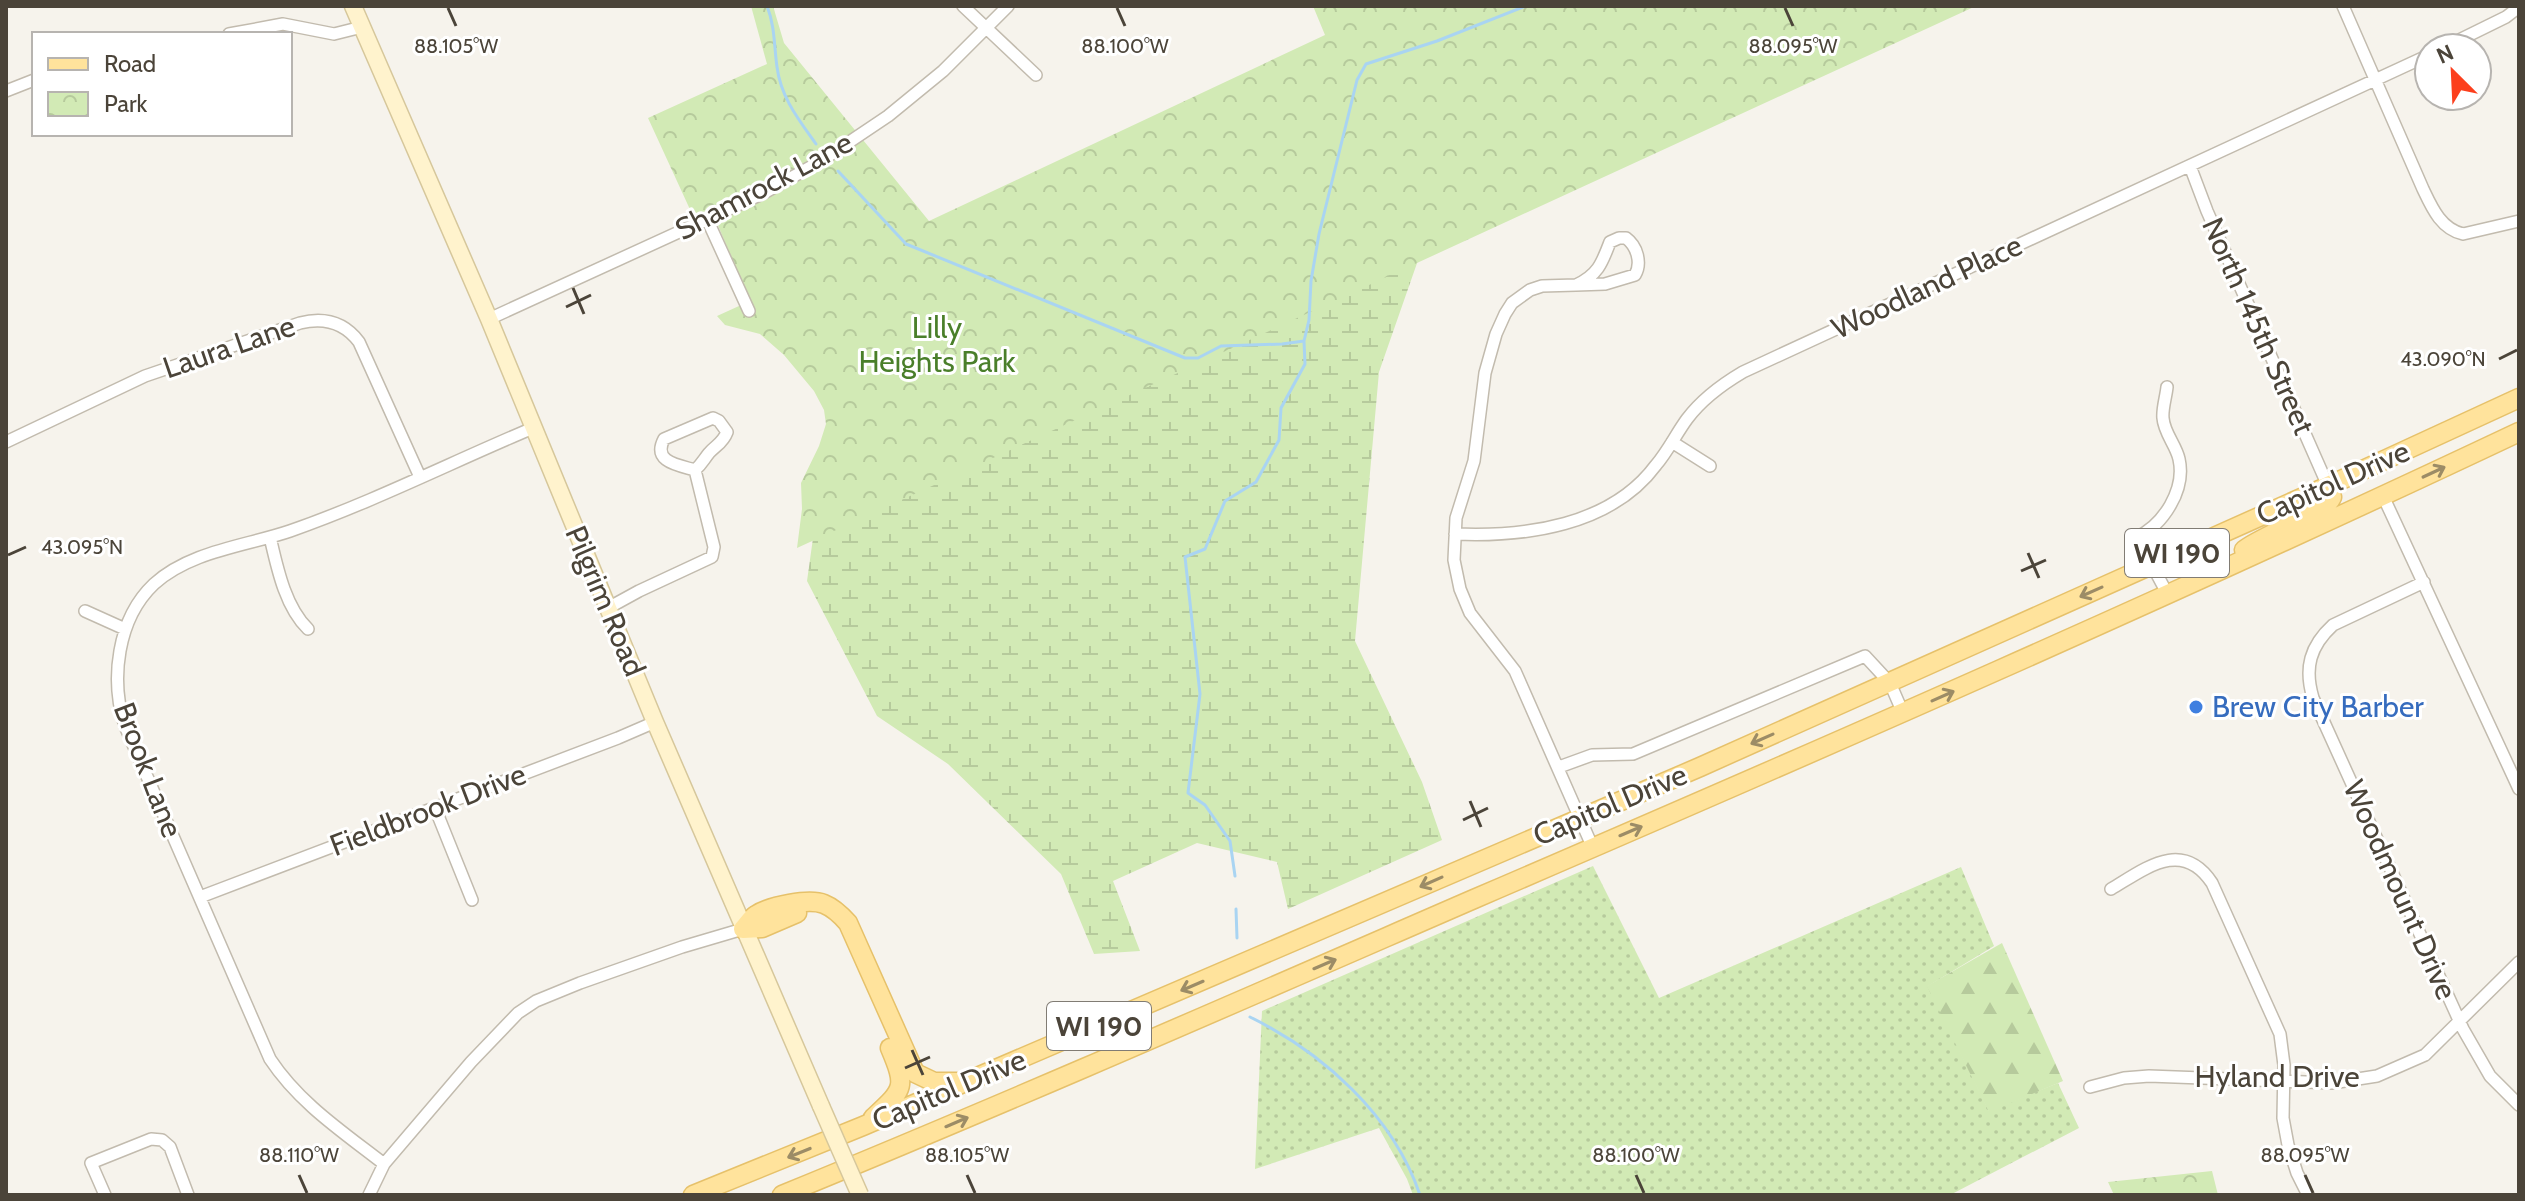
<svg xmlns="http://www.w3.org/2000/svg" width="2525" height="1201" viewBox="0 0 2525 1201" font-family="Cabin,sans-serif">
<style>
.grass{fill:url(#grass-dots)}
.forest{fill:url(#forest-firs)}
.wetland{fill:url(#wetland-marsh)}
.park{fill:url(#park-crowns)}
.lines{fill:none;stroke-linecap:round;stroke-linejoin:round}
.stream{stroke:#a9d4f2;stroke-width:3}
.street-casing{stroke:#c2bbae;stroke-width:14}
.secondary-casing{stroke:#d6c79b;stroke-width:19}
.primary-casing{stroke:#e6c16a;stroke-width:21}
.street{stroke:#fff;stroke-width:11}
.secondary{stroke:#fff3cd;stroke-width:16}
.primary{stroke:#ffe39c;stroke-width:18}
.secondary-bridge-casing{stroke:#d6c79b;stroke-width:19;stroke-linecap:butt}
.secondary-bridge{stroke:#fff3cd;stroke-width:16}
.oneway{stroke:#9c8c66}
.ticks{fill:none;stroke:#4b4439;stroke-width:3}
.shop-dot{fill:#3f7fe0;stroke:#fff;stroke-width:3}
.labels{text-anchor:middle;stroke-width:6;stroke-linejoin:round;paint-order:stroke}
.shield{fill:#fff;stroke:#817c74;stroke-width:2}
.shield-label{font-size:28px;font-weight:bold;fill:#4b4439}
.street-label{font-size:30px;fill:#4b4439;stroke:#fff}
.park-label{font-size:30px;fill:#4a7f2a;stroke:#fff}
.shop-label{font-size:30px;fill:#366cbe;stroke:#fff;text-anchor:start}
.ticks-label{font-size:20px;text-anchor:middle;fill:#4b4439;stroke:#fff;stroke-width:6;stroke-linejoin:round;paint-order:stroke}
</style>
<defs>
<pattern id="grass-dots" width="8" height="8" patternUnits="userSpaceOnUse" patternTransform="scale(2)"><rect width="8" height="8" fill="#d2eab5"/><path d="M2 2h.1M6 6h.1" fill="none" stroke="#b6ca9c" stroke-width="1.8" stroke-linecap="round"/></pattern>
<pattern id="forest-firs" width="22" height="20" patternUnits="userSpaceOnUse" patternTransform="scale(2)"><rect width="22" height="20" fill="#d2eab5"/><path d="M5 1l3.5 6h-7zM16 11l3.5 6h-7z" fill="#b6ca9c"/></pattern>
<pattern id="wetland-marsh" width="20" height="14" patternUnits="userSpaceOnUse" patternTransform="scale(2)"><rect width="20" height="14" fill="#d2eab5"/><path d="M1 5h8M5 5V1M11 12h8M15 12V8" fill="none" stroke="#b6ca9c"/></pattern>
<pattern id="park-crowns" width="20" height="18" patternUnits="userSpaceOnUse" patternTransform="scale(2)"><rect width="20" height="18" fill="#d2eab5"/><path d="M2 6a3 3 0 1 1 6 0M12 15a3 3 0 1 1 6 0" fill="none" stroke="#b6ca9c"/></pattern>
</defs>
<rect width="100%" height="100%" fill="#f6f3ec"/>
<path class="grass" d="M 1593,866 L 1659,998 L 1961,867 L 1994,946 L 1928,986 L 1989,1111 L 2058,1083 L 2079,1128 L 1950,1195 L 1413,1195 L 1407,1179 L 1379,1128 L 1255,1169 L 1262,1011 Z"/>
<path class="forest" d="M 2002,943 L 2063,1081 L 1989,1112 L 1927,986 Z"/>
<path class="wetland" d="M 1445,183 L 1379,372 L 1355,641 L 1422,782 L 1442,840 L 1288,909 L 1277,862 L 1197,843 L 1113,881 L 1140,951 L 1094,954 L 1061,874 L 948,764 L 877,716 L 807,581 L 833,395 L 953,250 Z"/>
<path class="park" d="M 751,6 L 773,6 L 784,43 L 929,221 L 1325,35 L 1313,6 L 1976,6 L 797,548 L 802,509 L 801,483 L 819,446 L 826,424 L 824,410 L 814,391 L 784,355 L 760,334 L 725,325 L 717,316 L 750,301 L 711,209 L 693,216 L 648,118 L 767,64 Z
M 2212,1171 L 2218,1195 L 2114,1195 L 2108,1182 Z"/>
<g class="lines">
<path class="stream" d="M 767,6 C 775,26 774,46 777,67 C 781,98 799,120 816,144
M 838,171 L 906,244 L 1185,358 L 1198,358 L 1221,346 L 1282,344 L 1304,341
M 1235,876 L 1230,841 L 1205,805 L 1188,793 L 1200,694 L 1185,557 L 1205,549 L 1225,501 L 1256,482 L 1279,440 L 1281,408 L 1305,364 L 1304,341 L 1309,320 L 1311,281 L 1319,234 L 1357,80 L 1366,64 L 1437,41 L 1526,6
M 1236,909 L 1237,938
M 1250,1017 C 1323,1053 1393,1115 1420,1195"/>
<defs>
<path id="street" d="M 963,6 L 1036,75
M 2343,6 L 2423,189 C 2432,208 2441,229 2463,234 L 2519,221
M 229,34 L 283,24 L 334,34 L 362,27
M 2443,48 L 2506,17 L 2519,7
M 6,91 L 34,80
M 2190,166 L 2207,211 L 2328,486
M 707,219 L 749,311
M 1619,238 L 1626,238 C 1637,246 1642,263 1635,275 L 1605,284 L 1576,285 C 1598,275 1602,263 1610,242 Z
M 1576,285 L 1542,286 L 1530,290 L 1512,303 L 1505,314 L 1496,334 L 1485,373 L 1474,461 L 1456,518 L 1454,560 L 1460,589 L 1470,613 L 1515,671 L 1593,848
M 489,319 L 764,193 L 821,161 L 888,116 L 943,71 L 1008,6
M 2167,387 C 2166,397 2162,409 2163,418 C 2164,433 2176,445 2179,459 C 2186,490 2163,525 2137,537 L 2168,595
M 713,418 L 719,421 L 727,432 C 723,443 716,445 709,453 C 704,459 702,464 695,470 C 678,465 652,462 664,439 Z
M 6,442 L 145,376 L 300,323 C 324,317 344,322 359,342 L 420,477
M 1672,442 L 1710,466
M 2383,496 L 2519,789
M 1455,534 C 1525,537 1611,526 1656,465 C 1668,451 1676,434 1687,419 C 1702,399 1721,385 1743,372 L 2429,55
M 270,537 C 277,567 285,607 308,629
M 2424,582 L 2333,625 C 2310,646 2304,668 2313,698 L 2463,1029 L 2490,1076 L 2519,1105
M 608,608 L 639,591 L 712,557 L 714,547 L 695,470
M 85,611 L 125,629
M 1559,767 L 1592,755 L 1633,754 L 1865,656 L 1890,683 L 1903,713
M 435,808 L 472,900
M 2111,889 C 2145,869 2182,838 2212,883 L 2280,1034 L 2284,1065 L 2283,1118 L 2288,1145 L 2297,1173 L 2308,1195
M 200,897 L 618,738 L 655,722
M 2090,1087 L 2124,1078 L 2149,1076 L 2332,1083 L 2377,1076 L 2425,1055 L 2519,962
M 384,1164 C 343,1132 299,1103 270,1059 L 125,726 C 110,680 117,619 154,584 C 190,551 246,546 290,531 C 373,502 452,462 533,428
M 105,1195 L 91,1163 L 151,1139 L 162,1140 L 170,1147 L 188,1195
M 369,1195 L 384,1164 L 471,1062 L 518,1013 L 536,1001 L 580,983 L 682,947 L 743,929"/>
<path id="secondary" d="M 353,6 L 489,319 L 655,722 L 821,1106"/>
<path id="primary" d="M 2244,550 C 2262,535 2326,514 2332,497 L 2328,486
M 743,929 C 747,925 751,918 756,915 C 770,906 809,898 824,904 C 834,908 841,915 848,923 L 915,1073 L 934,1082 L 957,1082
M 743,929 L 762,928 L 797,913
M 873,1118 C 904,1089 907,1088 890,1048
M 693,1195 L 863,1126 L 1700,767 L 2328,486 L 2519,398
M 782,1195 C 1014,1100 1244,999 1474,899 C 1825,748 2174,595 2519,432"/>
</defs>
<use href="#street" class="street-casing"/>
<use href="#secondary" class="secondary-casing"/>
<use href="#primary" class="primary-casing"/>
<use href="#street" class="street"/>
<use href="#secondary" class="secondary"/>
<use href="#primary" class="primary"/>
<defs>
<path id="secondary-bridge" d="M 821,1106 L 860,1195"/>
</defs>
<use href="#secondary-bridge" class="secondary-bridge-casing"/>
<use href="#secondary-bridge" class="secondary-bridge"/>
</g>
<defs><path id="oneway-shaft" d="M-6 0H5M1.5-3L5.5 0L1.5 3" fill="none" stroke-width="1.6" stroke-linecap="round" stroke-linejoin="round" transform="scale(2)"/></defs>
<g class="oneway">
<use href="#oneway-shaft" transform="translate(2434 472) rotate(-25)"/>
<use href="#oneway-shaft" transform="translate(2091 592) rotate(156)"/>
<use href="#oneway-shaft" transform="translate(1943 696) rotate(-24)"/>
<use href="#oneway-shaft" transform="translate(1762 739) rotate(156)"/>
<use href="#oneway-shaft" transform="translate(1631 831) rotate(-23)"/>
<use href="#oneway-shaft" transform="translate(1431 882) rotate(156)"/>
<use href="#oneway-shaft" transform="translate(1325 964) rotate(-23)"/>
<use href="#oneway-shaft" transform="translate(1192 986) rotate(157)"/>
<use href="#oneway-shaft" transform="translate(957 1122) rotate(-23)"/>
<use href="#oneway-shaft" transform="translate(799 1153) rotate(158)"/>
</g>
<path class="ticks" d="M 448,8 L 456,26M 1117,8 L 1125,26M 1785,8 L 1793,26M 573,288 L 584,314M 566,307 L 591,295M 2499,359 L 2517,350M 2028,553 L 2039,578M 8,555 L 26,547M 2021,571 L 2046,560M 1470,801 L 1481,827M 1463,820 L 1488,808M 912,1050 L 923,1075M 905,1068 L 930,1057M 299,1175 L 307,1193M 967,1175 L 975,1193M 1636,1175 L 1644,1193M 2305,1175 L 2313,1193"/>
<circle class="shop-dot" cx="2196" cy="707" r="8"/>
<g class="labels">
<g class="shield">
<rect x="2125" y="529" width="104" height="48" rx="6"/>
<rect x="1047" y="1002" width="104" height="48" rx="6"/>
</g>
<g class="shield-label">
<text x="2177" y="563">WI 190</text>
<text x="1099" y="1036">WI 190</text>
</g>
<g class="street-label">
<text transform="translate(764 186) rotate(-28)" y="10">Shamrock Lane</text>
<text transform="translate(1927 287) rotate(-25)" y="10">Woodland Place</text>
<text transform="translate(2258 326) rotate(66)" y="10">North 145th Street</text>
<text transform="translate(229 347) rotate(-19)" y="10">Laura Lane</text>
<text transform="translate(2333 483) rotate(-24)" y="10">Capitol Drive</text>
<text transform="translate(605 601) rotate(67)" y="10">Pilgrim Road</text>
<text transform="translate(148 770) rotate(69)" y="10">Brook Lane</text>
<text transform="translate(1610 805) rotate(-23)" y="10">Capitol Drive</text>
<text transform="translate(428 810) rotate(-21)" y="10">Fieldbrook Drive</text>
<text transform="translate(2400 890) rotate(66)" y="10">Woodmount Drive</text>
<text x="2277" y="1087">Hyland Drive</text>
<text transform="translate(949 1090) rotate(-23)" y="10">Capitol Drive</text>
</g>
<g class="park-label">
<text x="937" y="338">Lilly<tspan x="937" dy="34">Heights Park</tspan></text>
</g>
<g class="shop-label">
<text x="2212" y="717">Brew City Barber</text>
</g>
</g>
<g class="ticks-label">
<text x="456" y="53">88.105°W</text>
<text x="1125" y="53">88.100°W</text>
<text x="1793" y="53">88.095°W</text>
<text x="2443" y="366">43.090°N</text>
<text x="82" y="554">43.095°N</text>
<text x="299" y="1162">88.110°W</text>
<text x="967" y="1162">88.105°W</text>
<text x="1636" y="1162">88.100°W</text>
<text x="2305" y="1162">88.095°W</text>
</g>
<rect width="2525" height="1201" fill="none" stroke="#4b4439" stroke-width="16"/>
<rect x="32" y="32" width="260" height="104" fill="#ffffff" stroke="#b7b4b0" stroke-width="2"/>
<rect x="48" y="58" width="40" height="12" fill="#ffe39c" stroke="#b7b4b0" stroke-width="2"/>
<text x="104" y="72" font-size="24" fill="#4b4439">Road</text>
<rect x="48" y="92" width="40" height="24" fill="url(#park-crowns)" stroke="#b7b4b0" stroke-width="2"/>
<text x="104" y="112" font-size="24" fill="#4b4439">Park</text>
<g transform="translate(2453 72) rotate(336)"><circle r="38" fill="#ffffff" stroke="#b7b4b0" stroke-width="2"/>
<path d="M0-6L14 30L0 20L-14 30Z" fill="#fc3f1d"/>
<text y="-12" font-size="22" font-weight="bold" text-anchor="middle" fill="#4b4439">N</text>
</g>
</svg>
